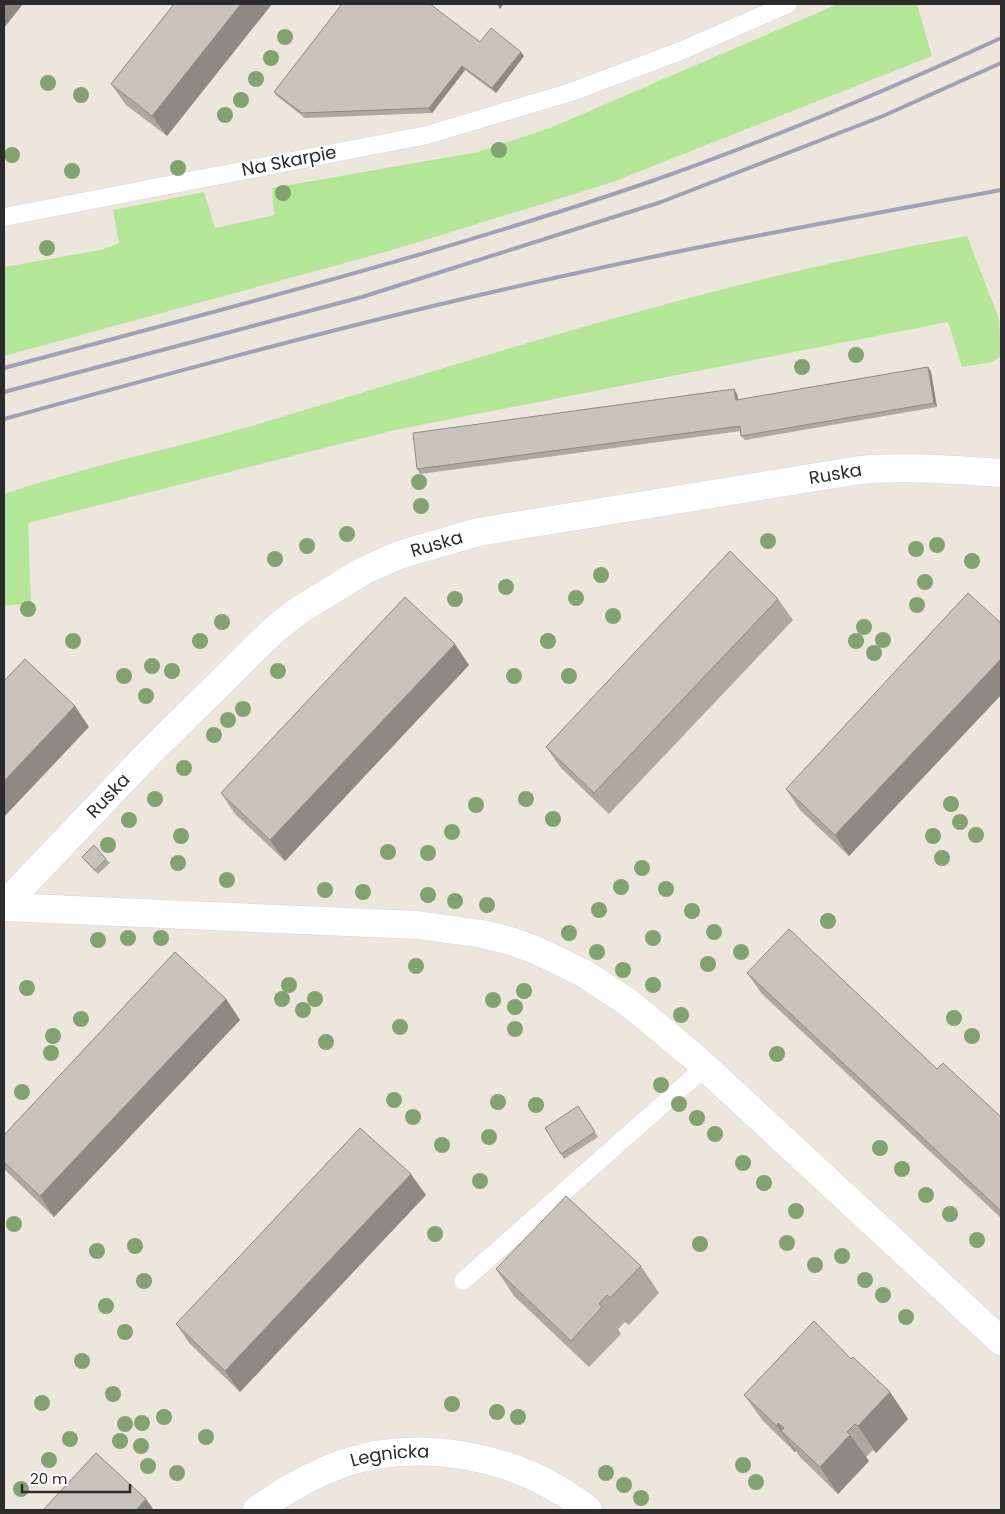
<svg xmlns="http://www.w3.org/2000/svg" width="1005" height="1514" viewBox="0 0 1005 1514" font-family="Poppins,sans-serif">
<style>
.green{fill:#b3e697}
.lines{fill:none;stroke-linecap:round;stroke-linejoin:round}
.lane-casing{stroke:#d2d5e4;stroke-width:19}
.street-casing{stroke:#d2d5e4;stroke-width:29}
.lane{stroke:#fff;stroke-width:18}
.street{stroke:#fff;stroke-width:28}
.rail{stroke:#9fa2b6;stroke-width:4}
.tree{fill:#82a270}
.wall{fill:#ada9a1}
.shaded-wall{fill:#8d8983}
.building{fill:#c9c4bb;stroke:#8d8983}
.labels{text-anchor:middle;stroke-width:4;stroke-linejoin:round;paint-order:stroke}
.street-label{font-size:18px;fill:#2b2b2b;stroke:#fff}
</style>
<rect width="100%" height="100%" fill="#ede6dc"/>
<path class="green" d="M 838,4 L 917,4 L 932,56 L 610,183 L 389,251 L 4,356 L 4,267 L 101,250 L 119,243 L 113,210 L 204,192 L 215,228 L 274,215 L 272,188 L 478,152 L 550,128 Z
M 967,236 L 999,319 L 1001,356 L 993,362 L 962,367 L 948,322 L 395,430 L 28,523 L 31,603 L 4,606 L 4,494 C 89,465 178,448 265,422 C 497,352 728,278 967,236 Z"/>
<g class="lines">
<defs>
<path id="lane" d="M 4,217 L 427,135 L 571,92 L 678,52 L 788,4
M 463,1281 L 705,1067"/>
<g id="street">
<path id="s1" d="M 4,905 L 148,754 L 273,631 L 298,611 L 363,571 L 399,555 L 478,532 L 860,470 C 907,466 954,470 1001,473"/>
<path d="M 4,907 L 417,925 L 483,934 L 514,942 L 538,951 L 585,974 L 629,1003 L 693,1056 L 1001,1341"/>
<path id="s2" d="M 257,1510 C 283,1491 313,1474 344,1463 C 424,1437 523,1457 588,1510"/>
</g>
</defs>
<use href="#lane" class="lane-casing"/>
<use href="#street" class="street-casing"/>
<use href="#lane" class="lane"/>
<use href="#street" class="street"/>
<path class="rail" d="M 4,368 C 220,310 437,255 649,182 C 769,140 886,91 1001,38
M 4,392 L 362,297 L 661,202 L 883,116 L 1001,63
M 4,419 C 167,374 331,329 497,291 C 664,252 833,221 1001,190"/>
</g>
<g class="tree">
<circle cx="285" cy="37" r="8"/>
<circle cx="271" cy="58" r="8"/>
<circle cx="256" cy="79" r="8"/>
<circle cx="48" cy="83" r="8"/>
<circle cx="81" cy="95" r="8"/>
<circle cx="241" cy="100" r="8"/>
<circle cx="225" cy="115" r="8"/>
<circle cx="499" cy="150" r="8"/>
<circle cx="12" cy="155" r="8"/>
<circle cx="178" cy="168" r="8"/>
<circle cx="72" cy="171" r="8"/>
<circle cx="283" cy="193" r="8"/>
<circle cx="47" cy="248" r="8"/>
<circle cx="856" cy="355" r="8"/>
<circle cx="802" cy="367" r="8"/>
<circle cx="419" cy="482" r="8"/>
<circle cx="421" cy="506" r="8"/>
<circle cx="347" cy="534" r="8"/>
<circle cx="768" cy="541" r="8"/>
<circle cx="937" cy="545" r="8"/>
<circle cx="307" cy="546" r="8"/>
<circle cx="916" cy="549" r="8"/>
<circle cx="275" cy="559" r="8"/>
<circle cx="972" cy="561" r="8"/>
<circle cx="601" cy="575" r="8"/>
<circle cx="925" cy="582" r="8"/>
<circle cx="506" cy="587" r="8"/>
<circle cx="576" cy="598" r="8"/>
<circle cx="455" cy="599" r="8"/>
<circle cx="917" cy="605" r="8"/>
<circle cx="28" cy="609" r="8"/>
<circle cx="613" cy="616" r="8"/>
<circle cx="222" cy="622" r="8"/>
<circle cx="864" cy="627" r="8"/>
<circle cx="883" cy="640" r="8"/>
<circle cx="73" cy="641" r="8"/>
<circle cx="200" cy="641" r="8"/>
<circle cx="548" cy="641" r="8"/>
<circle cx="856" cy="641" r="8"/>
<circle cx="874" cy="653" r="8"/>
<circle cx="152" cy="666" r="8"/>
<circle cx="172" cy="671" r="8"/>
<circle cx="278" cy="671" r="8"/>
<circle cx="124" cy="676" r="8"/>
<circle cx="514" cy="676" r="8"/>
<circle cx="569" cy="676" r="8"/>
<circle cx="146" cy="696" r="8"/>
<circle cx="243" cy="709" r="8"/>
<circle cx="228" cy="720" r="8"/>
<circle cx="214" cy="735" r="8"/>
<circle cx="184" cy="768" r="8"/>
<circle cx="155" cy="799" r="8"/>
<circle cx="526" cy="799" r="8"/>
<circle cx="951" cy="804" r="8"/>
<circle cx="476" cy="805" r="8"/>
<circle cx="553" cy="819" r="8"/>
<circle cx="129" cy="820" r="8"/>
<circle cx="960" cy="822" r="8"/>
<circle cx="452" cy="832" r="8"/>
<circle cx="976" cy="835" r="8"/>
<circle cx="181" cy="836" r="8"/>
<circle cx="933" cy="836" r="8"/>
<circle cx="108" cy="845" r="8"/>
<circle cx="388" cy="852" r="8"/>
<circle cx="428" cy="853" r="8"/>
<circle cx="942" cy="858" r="8"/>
<circle cx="178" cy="863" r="8"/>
<circle cx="642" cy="868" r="8"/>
<circle cx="227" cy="880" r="8"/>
<circle cx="621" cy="887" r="8"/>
<circle cx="666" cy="889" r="8"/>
<circle cx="325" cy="890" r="8"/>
<circle cx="363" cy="892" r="8"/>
<circle cx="428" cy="895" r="8"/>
<circle cx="455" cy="901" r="8"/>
<circle cx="487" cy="905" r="8"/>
<circle cx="599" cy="910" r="8"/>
<circle cx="692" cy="911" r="8"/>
<circle cx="828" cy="921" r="8"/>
<circle cx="714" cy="932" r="8"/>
<circle cx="569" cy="933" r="8"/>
<circle cx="128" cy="938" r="8"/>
<circle cx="161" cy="938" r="8"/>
<circle cx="653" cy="938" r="8"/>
<circle cx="98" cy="940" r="8"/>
<circle cx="597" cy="952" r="8"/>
<circle cx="741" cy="952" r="8"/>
<circle cx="708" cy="964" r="8"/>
<circle cx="416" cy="966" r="8"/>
<circle cx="623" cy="970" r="8"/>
<circle cx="289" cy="985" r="8"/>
<circle cx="653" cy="985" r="8"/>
<circle cx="27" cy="988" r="8"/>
<circle cx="524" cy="991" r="8"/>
<circle cx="282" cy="999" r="8"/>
<circle cx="315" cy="999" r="8"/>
<circle cx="493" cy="1000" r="8"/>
<circle cx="515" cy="1007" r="8"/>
<circle cx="303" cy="1010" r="8"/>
<circle cx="681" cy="1015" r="8"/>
<circle cx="954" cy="1018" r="8"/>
<circle cx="81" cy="1019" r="8"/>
<circle cx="400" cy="1027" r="8"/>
<circle cx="515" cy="1029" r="8"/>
<circle cx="53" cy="1036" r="8"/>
<circle cx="972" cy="1036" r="8"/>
<circle cx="326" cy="1042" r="8"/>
<circle cx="51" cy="1053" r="8"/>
<circle cx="777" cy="1054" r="8"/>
<circle cx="661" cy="1085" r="8"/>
<circle cx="22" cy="1092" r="8"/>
<circle cx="394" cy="1100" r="8"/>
<circle cx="498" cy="1102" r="8"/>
<circle cx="679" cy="1104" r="8"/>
<circle cx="536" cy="1105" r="8"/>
<circle cx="413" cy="1117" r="8"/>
<circle cx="697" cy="1118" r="8"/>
<circle cx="715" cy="1134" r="8"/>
<circle cx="489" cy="1137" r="8"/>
<circle cx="442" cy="1145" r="8"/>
<circle cx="880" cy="1148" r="8"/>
<circle cx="743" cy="1163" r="8"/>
<circle cx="902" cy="1169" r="8"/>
<circle cx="480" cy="1181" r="8"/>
<circle cx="764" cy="1183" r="8"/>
<circle cx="926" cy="1195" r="8"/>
<circle cx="796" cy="1211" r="8"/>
<circle cx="950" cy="1214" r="8"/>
<circle cx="14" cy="1224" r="8"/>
<circle cx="435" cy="1234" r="8"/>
<circle cx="977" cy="1240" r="8"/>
<circle cx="787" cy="1243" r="8"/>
<circle cx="700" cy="1244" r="8"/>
<circle cx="135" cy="1246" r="8"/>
<circle cx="97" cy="1251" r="8"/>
<circle cx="842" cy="1256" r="8"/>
<circle cx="815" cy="1265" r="8"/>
<circle cx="865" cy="1280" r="8"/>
<circle cx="144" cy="1281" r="8"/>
<circle cx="883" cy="1295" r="8"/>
<circle cx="106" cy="1306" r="8"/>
<circle cx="906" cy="1317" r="8"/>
<circle cx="125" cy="1332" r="8"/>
<circle cx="82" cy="1361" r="8"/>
<circle cx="113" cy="1394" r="8"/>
<circle cx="42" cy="1403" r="8"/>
<circle cx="452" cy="1404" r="8"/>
<circle cx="497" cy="1412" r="8"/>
<circle cx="164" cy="1417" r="8"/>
<circle cx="518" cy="1417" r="8"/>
<circle cx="142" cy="1423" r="8"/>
<circle cx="125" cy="1424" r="8"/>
<circle cx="206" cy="1437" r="8"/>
<circle cx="70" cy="1439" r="8"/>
<circle cx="120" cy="1441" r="8"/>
<circle cx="141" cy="1446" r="8"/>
<circle cx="49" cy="1460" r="8"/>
<circle cx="743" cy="1465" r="8"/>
<circle cx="148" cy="1466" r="8"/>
<circle cx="177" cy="1473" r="8"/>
<circle cx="606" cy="1473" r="8"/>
<circle cx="756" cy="1482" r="8"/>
<circle cx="624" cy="1485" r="8"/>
<circle cx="21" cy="1489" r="8"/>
<circle cx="641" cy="1498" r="8"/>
</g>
<path class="wall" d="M 174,4 L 272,4 L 167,136 L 126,105 L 111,84 Z
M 480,42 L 524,56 L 496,93 L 465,70 L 432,113 L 305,118 L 277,96 L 274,92 Z
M 928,367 L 931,372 L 937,407 L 745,440 L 741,436 L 741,431 L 420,474 L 417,469 L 734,389 L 737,394 L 738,400 Z
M 778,599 L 793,620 L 609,814 L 561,768 L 546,747 Z
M 1001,623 L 1001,695 L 849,856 L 800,810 L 786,789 Z
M 469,665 L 285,861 L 235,814 L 221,793 Z
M 82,857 L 106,859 L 110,863 L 98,874 L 85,861 Z
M 747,973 L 937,1069 L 1001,1117 L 1001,1218 L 762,994 Z
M 226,999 L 240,1020 L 54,1217 L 5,1170 L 4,1168 L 4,1135 Z
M 578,1106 L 598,1137 L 564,1159 L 561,1154 Z
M 426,1195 L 240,1392 L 190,1344 L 176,1324 Z
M 641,1266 L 659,1293 L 629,1325 L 625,1322 L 618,1329 L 621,1334 L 589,1367 L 514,1296 L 496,1269 Z
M 851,1359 L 890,1392 L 908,1419 L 876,1453 L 873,1450 L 866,1457 L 869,1461 L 838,1494 L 800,1457 L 796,1451 L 795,1452 L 763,1421 L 744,1395 Z"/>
<path class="shaded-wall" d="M 4,4 L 23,4 L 4,28 Z
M 241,4 L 272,4 L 167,136 L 152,116 Z
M 497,4 L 504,4 L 500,9 Z
M 521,52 L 524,56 L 496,93 L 492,88 Z
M 462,66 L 465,70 L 432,113 L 429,108 Z
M 928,367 L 931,372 L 937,407 L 934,403 Z
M 734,389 L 737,394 L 739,405 L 736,400 Z
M 455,644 L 469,665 L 285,861 L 270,840 Z
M 1001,659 L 1001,695 L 849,856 L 835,835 Z
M 75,706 L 89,727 L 4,817 L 4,781 Z
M 226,999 L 240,1020 L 54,1217 L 40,1196 Z
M 411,1174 L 426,1195 L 240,1392 L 225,1371 Z
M 890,1392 L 908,1419 L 876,1453 L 858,1426 Z
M 778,1423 L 789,1438 L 781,1431 L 796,1451 L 795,1452 L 777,1426 Z
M 850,1435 L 869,1461 L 838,1494 L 820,1467 Z
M 146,1499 L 154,1510 L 136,1510 Z"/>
<path class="building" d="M 174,4 L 241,4 L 152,116 L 111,84 Z
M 342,4 L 430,4 L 480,42 L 491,28 L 521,52 L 492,88 L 462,66 L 429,108 L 302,113 L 274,92 Z
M 928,367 L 934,403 L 741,436 L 740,426 L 417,469 L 413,433 L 734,389 L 736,400 Z
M 730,551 L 778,599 L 594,793 L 546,747 Z
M 968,593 L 1001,623 L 1001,659 L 835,835 L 786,789 Z
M 405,597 L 455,644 L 270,840 L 221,793 Z
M 25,659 L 75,706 L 4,781 L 4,681 Z
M 94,845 L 106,859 L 95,870 L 82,857 Z
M 789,929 L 937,1069 L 943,1063 L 1001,1117 L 1001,1211 L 747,973 Z
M 175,952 L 226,999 L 40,1196 L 4,1162 L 4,1135 Z
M 578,1106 L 595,1132 L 561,1154 L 545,1128 Z
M 360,1128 L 411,1174 L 225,1371 L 176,1324 Z
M 566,1196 L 641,1266 L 610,1298 L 607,1295 L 599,1304 L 602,1307 L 571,1341 L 496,1269 Z
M 814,1321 L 851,1359 L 853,1357 L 890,1392 L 858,1426 L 855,1424 L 847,1432 L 850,1435 L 820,1467 L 781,1431 L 784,1428 L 778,1423 L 777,1426 L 744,1395 Z
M 96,1453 L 146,1499 L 136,1510 L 43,1510 Z"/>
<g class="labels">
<g class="street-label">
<text transform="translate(289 161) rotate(-11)" y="6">Na Skarpie</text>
<text dy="6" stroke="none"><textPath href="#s1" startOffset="976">Ruska</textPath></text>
<text dy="6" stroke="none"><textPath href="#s1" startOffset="571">Ruska</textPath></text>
<text dy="6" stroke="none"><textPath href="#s1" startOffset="151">Ruska</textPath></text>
<text dy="6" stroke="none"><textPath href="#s2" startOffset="146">Legnicka</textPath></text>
</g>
</g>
<rect width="1005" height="1514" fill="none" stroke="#2b2b2b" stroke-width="10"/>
<path d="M22 1484v8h108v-8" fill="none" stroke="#2b2b2b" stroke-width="2.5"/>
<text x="30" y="1484" font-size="15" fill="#2b2b2b" stroke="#ffffff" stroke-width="4" paint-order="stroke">20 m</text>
</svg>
